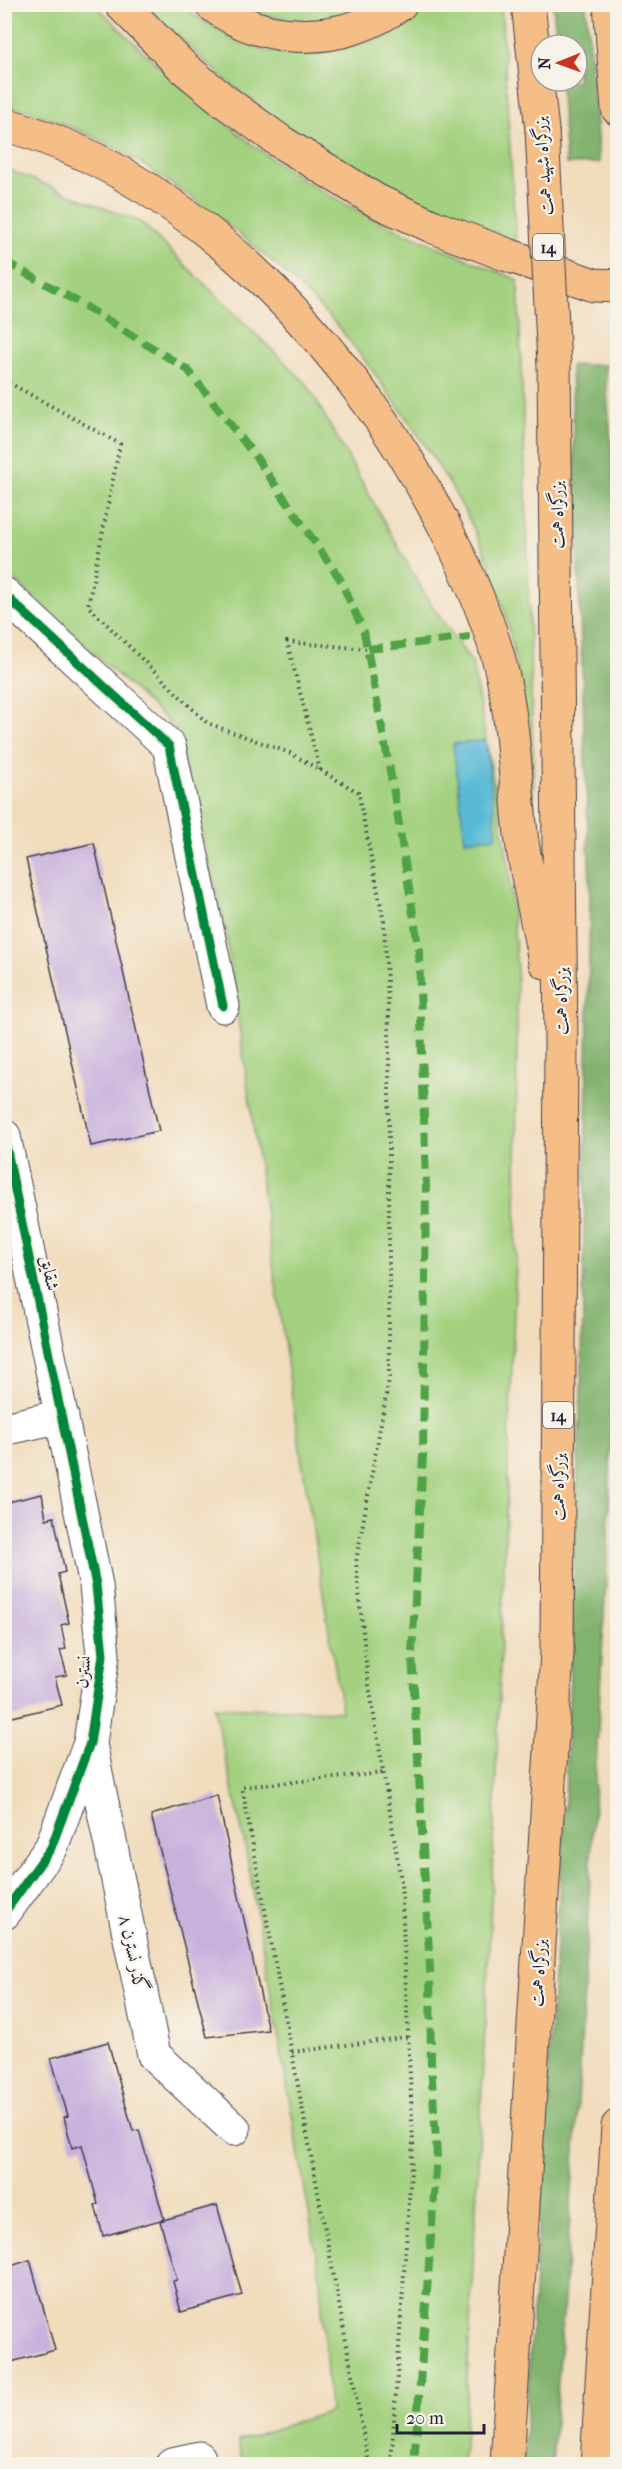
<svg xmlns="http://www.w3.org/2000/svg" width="622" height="2469" viewBox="0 0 622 2469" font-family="'IM FELL French Canon',Amiri,serif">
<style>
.green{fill:#a3d17f;stroke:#627a5d;stroke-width:1.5}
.forest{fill:#82b36e;stroke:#526a54;stroke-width:1.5}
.water{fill:#58b9d6;stroke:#3d6e88;stroke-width:1.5}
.building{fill:#c8b1dd}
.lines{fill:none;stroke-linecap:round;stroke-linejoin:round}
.minor-casing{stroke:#413e4e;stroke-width:35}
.highway-casing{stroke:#413e4e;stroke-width:35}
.path{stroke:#413e4e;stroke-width:4;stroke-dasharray:1.5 4.5;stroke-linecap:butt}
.minor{stroke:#fff;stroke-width:33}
.highway{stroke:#f6be87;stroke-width:33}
.highway-bridge-casing{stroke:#413e4e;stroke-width:35;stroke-linecap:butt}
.highway-bridge{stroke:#f6be87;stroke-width:33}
.quiet{stroke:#50a245;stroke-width:8;stroke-dasharray:15 8;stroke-linecap:butt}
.cycleway-casing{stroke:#f7f3e8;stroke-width:13}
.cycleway{stroke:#00873e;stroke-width:9}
.labels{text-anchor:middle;stroke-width:4.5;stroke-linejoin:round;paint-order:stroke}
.shield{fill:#f7f3e8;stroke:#62616f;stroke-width:1.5}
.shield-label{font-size:16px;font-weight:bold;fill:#22223b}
.street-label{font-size:18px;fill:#22223b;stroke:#f7f3e8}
</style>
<rect width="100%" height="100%" fill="#f7f3e8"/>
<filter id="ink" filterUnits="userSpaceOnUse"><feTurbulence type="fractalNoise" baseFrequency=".0167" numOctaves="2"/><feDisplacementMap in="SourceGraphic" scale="12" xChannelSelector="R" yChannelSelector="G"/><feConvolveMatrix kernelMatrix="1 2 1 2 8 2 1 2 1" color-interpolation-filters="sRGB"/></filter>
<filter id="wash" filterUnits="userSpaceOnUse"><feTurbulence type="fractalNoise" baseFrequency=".008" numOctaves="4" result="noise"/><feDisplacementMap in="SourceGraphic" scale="24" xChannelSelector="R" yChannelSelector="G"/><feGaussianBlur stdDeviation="1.35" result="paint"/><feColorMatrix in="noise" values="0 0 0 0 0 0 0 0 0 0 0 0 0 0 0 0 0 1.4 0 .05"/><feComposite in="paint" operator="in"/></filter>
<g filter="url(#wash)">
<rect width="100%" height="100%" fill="#f1dcbc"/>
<path class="green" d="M 5,5 L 96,5 C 155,65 216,120 285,168 C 356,216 439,247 518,280 L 526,494 L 535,845 C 528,761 524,678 501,598 C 481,530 441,466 400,409 C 379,380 358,350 335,323 C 289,273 239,231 184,192 C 151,170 119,147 83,132 C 58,121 31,112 5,104 Z
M 146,5 L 184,5 L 190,12 L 234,40 L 266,51 L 298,54 L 343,49 L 369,42 L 391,33 L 426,5 L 501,5 L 516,243 C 428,206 338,166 261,108 C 220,77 182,41 146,5 Z
M 241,5 L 375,5 C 366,8 357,13 348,15 C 314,24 272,21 241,5 Z
M 4,168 L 142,223 L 307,384 L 428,600 L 472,663 L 509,865 L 517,970 L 516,1261 L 490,1927 L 463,2464 L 243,2464 L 238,2441 L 330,2411 L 319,2270 L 245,1845 L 214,1707 L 342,1711 L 295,1418 L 225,927 L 176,729 L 5,571 Z"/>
<path class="forest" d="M 553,5 L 586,5 L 599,163 L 566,164 L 560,81 L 577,81 L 577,45 L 557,45 Z
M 571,365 L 605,365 L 616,509 L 618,1179 L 608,1541 L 577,2121 L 552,2464 L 523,2464 L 565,1803 L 582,1364 L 590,890 Z"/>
<path class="water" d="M 486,740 L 497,837 L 465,840 L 453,744 Z"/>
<g id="blocks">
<path class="building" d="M 94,843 L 159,1131 L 91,1146 L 26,859 Z
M 42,1494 L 46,1519 L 54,1517 L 65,1572 L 58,1574 L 69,1623 L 61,1625 L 66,1649 L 60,1650 L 67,1675 L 55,1677 L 62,1705 L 4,1719 L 4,1503 Z
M 217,1795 L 268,2030 L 207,2037 L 151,1815 Z
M 108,2042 L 133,2131 L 139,2130 L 164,2219 L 103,2236 L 95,2205 L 98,2204 L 82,2145 L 72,2148 L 64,2117 L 68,2116 L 51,2058 Z
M 217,2205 L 242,2295 L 181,2312 L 173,2281 L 177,2280 L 160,2221 Z
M 30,2260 L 55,2350 L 4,2364 L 4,2268 Z"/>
</g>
</g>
<g filter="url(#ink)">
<use href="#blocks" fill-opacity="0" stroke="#413e4e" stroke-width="1.5"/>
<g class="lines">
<defs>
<path id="minor" d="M 4,594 L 169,746 L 223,1006
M 4,1136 L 96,1585 L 103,1655 L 90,1743 L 51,1848 L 4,1913
M 4,1429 L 62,1416
M 90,1744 L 154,2055 L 234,2129
M 172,2464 L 199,2458"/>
<path id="highway" d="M 121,4 L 183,67 L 227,103 L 281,142 L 377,201 L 434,227 L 505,254 L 594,285 L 618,286
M 211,4 C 266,47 345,45 400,4
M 528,4 L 542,130
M 610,4 L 618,109
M 4,124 C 199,179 360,358 448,533 C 471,579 492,627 503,677 C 515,731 515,787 522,842 C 528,882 538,922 545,962
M 507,2464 L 557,1652 L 561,1044 L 554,364
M 597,2464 L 618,2126"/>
</defs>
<use href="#minor" class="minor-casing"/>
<use href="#highway" class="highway-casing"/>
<path class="path" d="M 4,380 L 120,444 L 88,606 L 207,723 L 290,753 L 358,792 L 384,922 L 389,1025 L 389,1379 L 356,1562 L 367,1673 L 401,1880 L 413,2142 L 391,2464
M 320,770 L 287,642 L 368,649
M 292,2052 L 409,2037
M 369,2464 L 242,1787 L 383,1773"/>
<use href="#minor" class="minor"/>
<use href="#highway" class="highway"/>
<defs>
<path id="highway-bridge" d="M 542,130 L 554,364"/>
</defs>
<use href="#highway-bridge" class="highway-bridge-casing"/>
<use href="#highway-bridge" class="highway-bridge"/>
<path class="quiet" d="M 4,261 L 80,303 L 188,370 L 258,460 L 340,579 L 364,632 L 393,787 L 419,951 L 426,1185 L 423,1456 L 412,1654 L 430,1970 L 431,2064 L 437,2156 L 414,2464
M 368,649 L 470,637"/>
<defs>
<path id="cycleway" d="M 4,594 L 169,746 L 223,1006
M 4,1136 L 96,1585 L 103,1655 L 90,1743 L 51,1848 L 4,1913"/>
</defs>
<use href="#cycleway" class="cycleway-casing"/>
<use href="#cycleway" class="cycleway"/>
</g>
</g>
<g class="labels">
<g class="shield">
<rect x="533" y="234" width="30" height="26" rx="4.5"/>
<rect x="543" y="1402" width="30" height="26" rx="4.5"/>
</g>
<g class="shield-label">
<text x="548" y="253">14</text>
<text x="558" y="1421">14</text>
</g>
<g class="street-label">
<text transform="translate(543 166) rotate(-94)" y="6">بزرگراه شهید همت</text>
<text transform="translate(557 515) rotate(-91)" y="6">بزرگراه همت</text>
<text transform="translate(561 1001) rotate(-90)" y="6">بزرگراه همت</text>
<text transform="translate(50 1273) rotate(79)" y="6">شقایق</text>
<text transform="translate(558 1487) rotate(-90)" y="6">بزرگراه همت</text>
<text transform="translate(83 1672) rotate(-83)" y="6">نسترن</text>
<text transform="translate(133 1953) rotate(78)" y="6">گذر نسترن ۸</text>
<text transform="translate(538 1973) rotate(-87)" y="6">بزرگراه همت</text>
</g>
</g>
<rect width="622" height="2469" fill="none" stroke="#f7f3e8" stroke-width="24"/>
<g transform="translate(559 63) rotate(269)"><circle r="28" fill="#f7f3e8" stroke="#a29fa3" stroke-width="1.5"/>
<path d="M0-4.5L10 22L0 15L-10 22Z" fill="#c8321e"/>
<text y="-9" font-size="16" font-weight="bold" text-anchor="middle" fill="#22223b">N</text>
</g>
<path d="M397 2424v9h87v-9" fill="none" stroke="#22223b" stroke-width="3"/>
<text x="406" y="2424" font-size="18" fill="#22223b" stroke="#f7f3e8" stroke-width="4.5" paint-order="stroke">20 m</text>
</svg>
